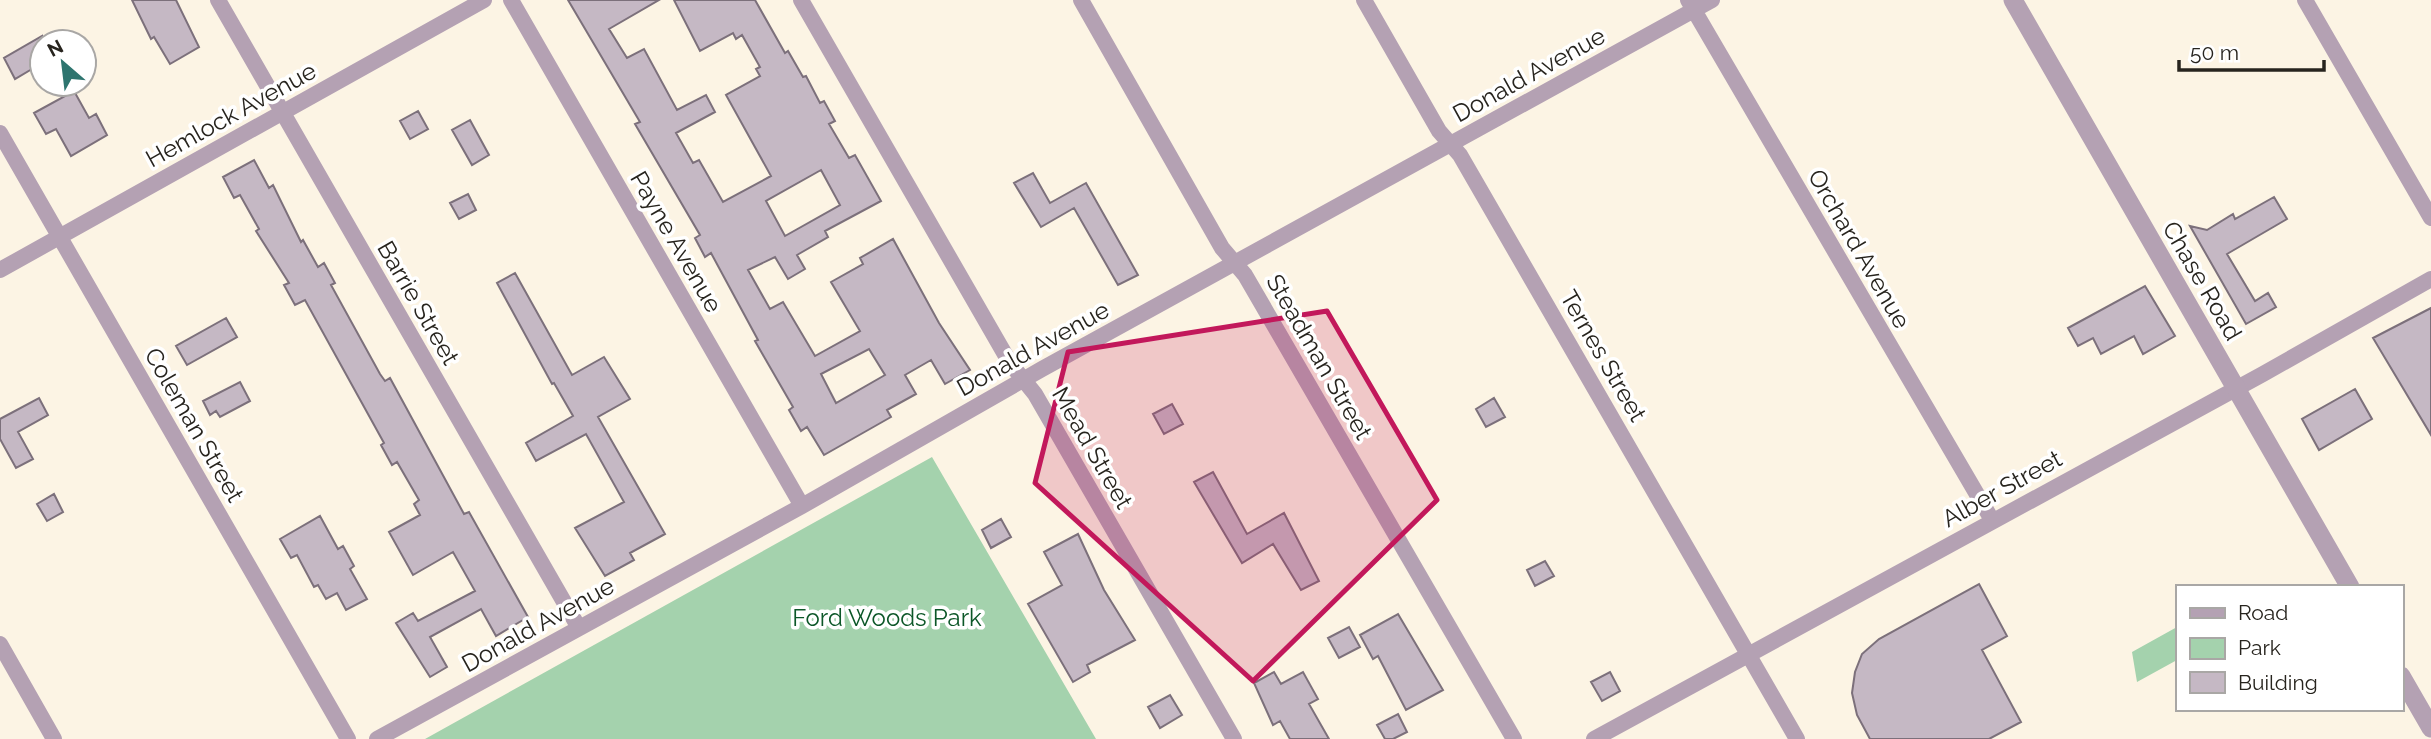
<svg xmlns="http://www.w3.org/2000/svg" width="2431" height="739" viewBox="0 0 2431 739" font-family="Raleway,sans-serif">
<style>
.green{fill:#a4d2ad}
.building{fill:#c5b8c4;stroke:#7c707b;stroke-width:2;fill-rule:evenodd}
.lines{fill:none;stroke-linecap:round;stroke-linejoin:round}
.minor{stroke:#b4a1b3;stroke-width:16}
.tertiary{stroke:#b4a1b3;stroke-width:19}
.marked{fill:#c2185b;fill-opacity:0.2;stroke:#c2185b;stroke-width:5;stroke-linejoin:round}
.labels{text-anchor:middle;stroke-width:7;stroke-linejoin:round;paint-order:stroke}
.street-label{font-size:24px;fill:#27241e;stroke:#fff}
.park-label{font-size:24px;fill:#0c5728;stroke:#fff}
</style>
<rect width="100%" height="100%" fill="#fcf4e4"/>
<path class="green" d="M 932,457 L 1096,739 L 425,739 Z
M 2177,627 L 2177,660 L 2137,682 L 2132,652 Z"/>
<path class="building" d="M 132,0 L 176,0 L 199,47 L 170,64 L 154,37 L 151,39 Z
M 568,0 L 659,0 L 609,29 L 627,58 L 644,49 L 677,110 L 706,95 L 715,112 L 676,133 L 693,163 L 699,160 L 723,202 L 771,176 L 726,95 L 760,76 L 756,69 L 760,67 L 742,35 L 736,39 L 733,33 L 700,51 L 674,0 L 755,0 L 785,53 L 788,51 L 803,77 L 806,76 L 820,103 L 824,101 L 835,121 L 829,124 L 849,158 L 855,155 L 881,201 L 825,231 L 828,237 L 797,255 L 805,269 L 788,279 L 775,257 L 748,270 L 770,309 L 783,302 L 815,356 L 860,331 L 831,282 L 863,264 L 860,258 L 893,239 L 939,323 L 970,370 L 945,384 L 931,360 L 905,375 L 916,394 L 887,410 L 891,417 L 824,455 L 807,427 L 801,431 L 789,410 L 793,407 L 755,341 L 758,340 L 711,253 L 705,257 L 695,238 L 700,235 L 635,124 L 640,122 ZM 821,170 L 840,205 L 785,236 L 766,201 ZM 869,349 L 885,375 L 836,403 L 821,374 Z
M 42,36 L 42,63 L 15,79 L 4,58 Z
M 74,91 L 89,118 L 96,114 L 107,135 L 71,156 L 56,129 L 46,134 L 34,113 Z
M 418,111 L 428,129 L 410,139 L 400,121 Z
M 470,120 L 489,155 L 472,165 L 452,130 Z
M 254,160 L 269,188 L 273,185 L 301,242 L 303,240 L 318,267 L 324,263 L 335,283 L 331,285 L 380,374 L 385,381 L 390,378 L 464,514 L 469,512 L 528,617 L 496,636 L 481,609 L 430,637 L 447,667 L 430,677 L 396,623 L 413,613 L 418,621 L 475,591 L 453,552 L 413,575 L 389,532 L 420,515 L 414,504 L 419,500 L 397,462 L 392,465 L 381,445 L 384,443 L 305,300 L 295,305 L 284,285 L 289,283 L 256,231 L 259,229 L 240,195 L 234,198 L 223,177 Z
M 1033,173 L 1050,203 L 1086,183 L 1138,275 L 1118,285 L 1074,208 L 1041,227 L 1014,183 Z
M 468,194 L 476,210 L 459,219 L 450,203 Z
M 2274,197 L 2287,219 L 2227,254 L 2255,301 L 2268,293 L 2276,307 L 2246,324 L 2190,226 L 2207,230 L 2233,214 L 2235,219 Z
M 515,273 L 572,375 L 604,357 L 630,399 L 598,417 L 665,534 L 630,553 L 634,560 L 605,576 L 575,528 L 624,502 L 586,434 L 536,461 L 526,443 L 573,416 L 554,383 L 552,384 L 497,283 Z
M 2145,286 L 2175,336 L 2143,354 L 2134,336 L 2101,354 L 2093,338 L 2078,346 L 2068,328 Z
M 2431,308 L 2431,435 L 2373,338 Z
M 226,318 L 237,337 L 187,365 L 176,346 Z
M 240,382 L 250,401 L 220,417 L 216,411 L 210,415 L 203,401 Z
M 2355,389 L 2372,419 L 2319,450 L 2302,419 Z
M 39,398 L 48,415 L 18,432 L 33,459 L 16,468 L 0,439 L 0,419 Z
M 1494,398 L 1505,417 L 1486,427 L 1476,409 Z
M 1172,404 L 1183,424 L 1164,434 L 1153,414 Z
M 1213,472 L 1247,534 L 1284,513 L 1319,581 L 1301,590 L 1273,544 L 1242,563 L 1194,482 Z
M 54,494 L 63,512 L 47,521 L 37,504 Z
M 320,516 L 338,549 L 343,546 L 354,566 L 350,569 L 367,599 L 346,610 L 337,593 L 326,599 L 318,585 L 314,587 L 297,555 L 291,558 L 280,539 Z
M 1001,519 L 1011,537 L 991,548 L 982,530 Z
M 1078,534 L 1104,590 L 1135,640 L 1087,665 L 1090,672 L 1073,682 L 1028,604 L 1062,585 L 1044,552 Z
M 1545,561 L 1554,576 L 1535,586 L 1527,570 Z
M 1979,584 L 2007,636 L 1982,650 L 2021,722 L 1989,739 L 1870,739 L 1857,715 L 1852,693 L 1855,672 L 1862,654 L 1879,639 Z
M 1398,614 L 1443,690 L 1406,710 L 1378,656 L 1373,659 L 1360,635 Z
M 1349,627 L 1360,647 L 1339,658 L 1328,638 Z
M 1274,672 L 1281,684 L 1303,672 L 1318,699 L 1309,704 L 1329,739 L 1290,739 L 1280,721 L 1273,725 L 1254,683 Z
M 1610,672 L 1620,691 L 1602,701 L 1591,682 Z
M 1170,695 L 1182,715 L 1160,728 L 1148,707 Z
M 1398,714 L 1407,732 L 1393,739 L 1385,739 L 1377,725 Z"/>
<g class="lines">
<path class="minor" d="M 218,0 L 579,628
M 511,0 L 802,506
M 801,0 L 1010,363 L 1035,394 L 1234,739
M 1081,0 L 1222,248 L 1245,275 L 1514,739
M 1364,0 L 1439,131 L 1460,155 L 1797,739
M 1688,0 L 1992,520
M 2305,0 L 2431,218
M 0,133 L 348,739
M 0,270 L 484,0
M 0,644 L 54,739
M 377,739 L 802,506 L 1042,369 L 1712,0
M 1594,739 L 2263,374 L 2431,279"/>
<path class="tertiary" d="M 2013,0 L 2350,587
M 2401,676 L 2431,728"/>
</g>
<path class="marked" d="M 1327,311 L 1437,500 L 1253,681 L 1035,483 L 1068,352 Z"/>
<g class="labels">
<g class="street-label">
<text transform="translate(1529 75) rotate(-29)" y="8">Donald Avenue</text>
<text transform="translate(231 115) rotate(-29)" y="8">Hemlock Avenue</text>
<text transform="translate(676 242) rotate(60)" y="8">Payne Avenue</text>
<text transform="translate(1859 249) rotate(60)" y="8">Orchard Avenue</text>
<text transform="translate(2202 281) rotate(60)" y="8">Chase Road</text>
<text transform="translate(418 303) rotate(60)" y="8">Barrie Street</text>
<text transform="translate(1033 349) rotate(-29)" y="8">Donald Avenue</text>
<text transform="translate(1603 356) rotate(60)" y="8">Ternes Street</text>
<text transform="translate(1319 357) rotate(60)" y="8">Steadman Street</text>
<text transform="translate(194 425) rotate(60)" y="8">Coleman Street</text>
<text transform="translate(1092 448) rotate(60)" y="8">Mead Street</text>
<text transform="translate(2002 489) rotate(-29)" y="8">Alber Street</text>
<text transform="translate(538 625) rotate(-29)" y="8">Donald Avenue</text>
</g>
<g class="park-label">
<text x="887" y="626">Ford Woods Park</text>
</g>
</g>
<rect x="2176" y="585" width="228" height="126" fill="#ffffff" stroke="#a9a7a5" stroke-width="2"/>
<rect x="2190" y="608" width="35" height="10" fill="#b4a1b3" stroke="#a9a7a5" stroke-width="2"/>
<text x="2238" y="620" font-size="21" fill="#27241e">Road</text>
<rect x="2190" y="638" width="35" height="21" fill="#a4d2ad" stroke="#a9a7a5" stroke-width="2"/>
<text x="2238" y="655" font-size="21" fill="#27241e">Park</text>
<rect x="2190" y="672" width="35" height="21" fill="#c5b8c4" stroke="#a9a7a5" stroke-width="2"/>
<text x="2238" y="690" font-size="21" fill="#27241e">Building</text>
<g transform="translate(63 63) rotate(332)"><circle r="33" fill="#ffffff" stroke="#a9a7a5" stroke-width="2"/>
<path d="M0-5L12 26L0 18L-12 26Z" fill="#2e756f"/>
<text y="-10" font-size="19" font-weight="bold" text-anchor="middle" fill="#27241e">N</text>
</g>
<path d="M2179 60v10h145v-10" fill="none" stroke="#27241e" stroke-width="3.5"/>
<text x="2190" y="60" font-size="21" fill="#27241e" stroke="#ffffff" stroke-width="5" paint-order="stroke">50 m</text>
</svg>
